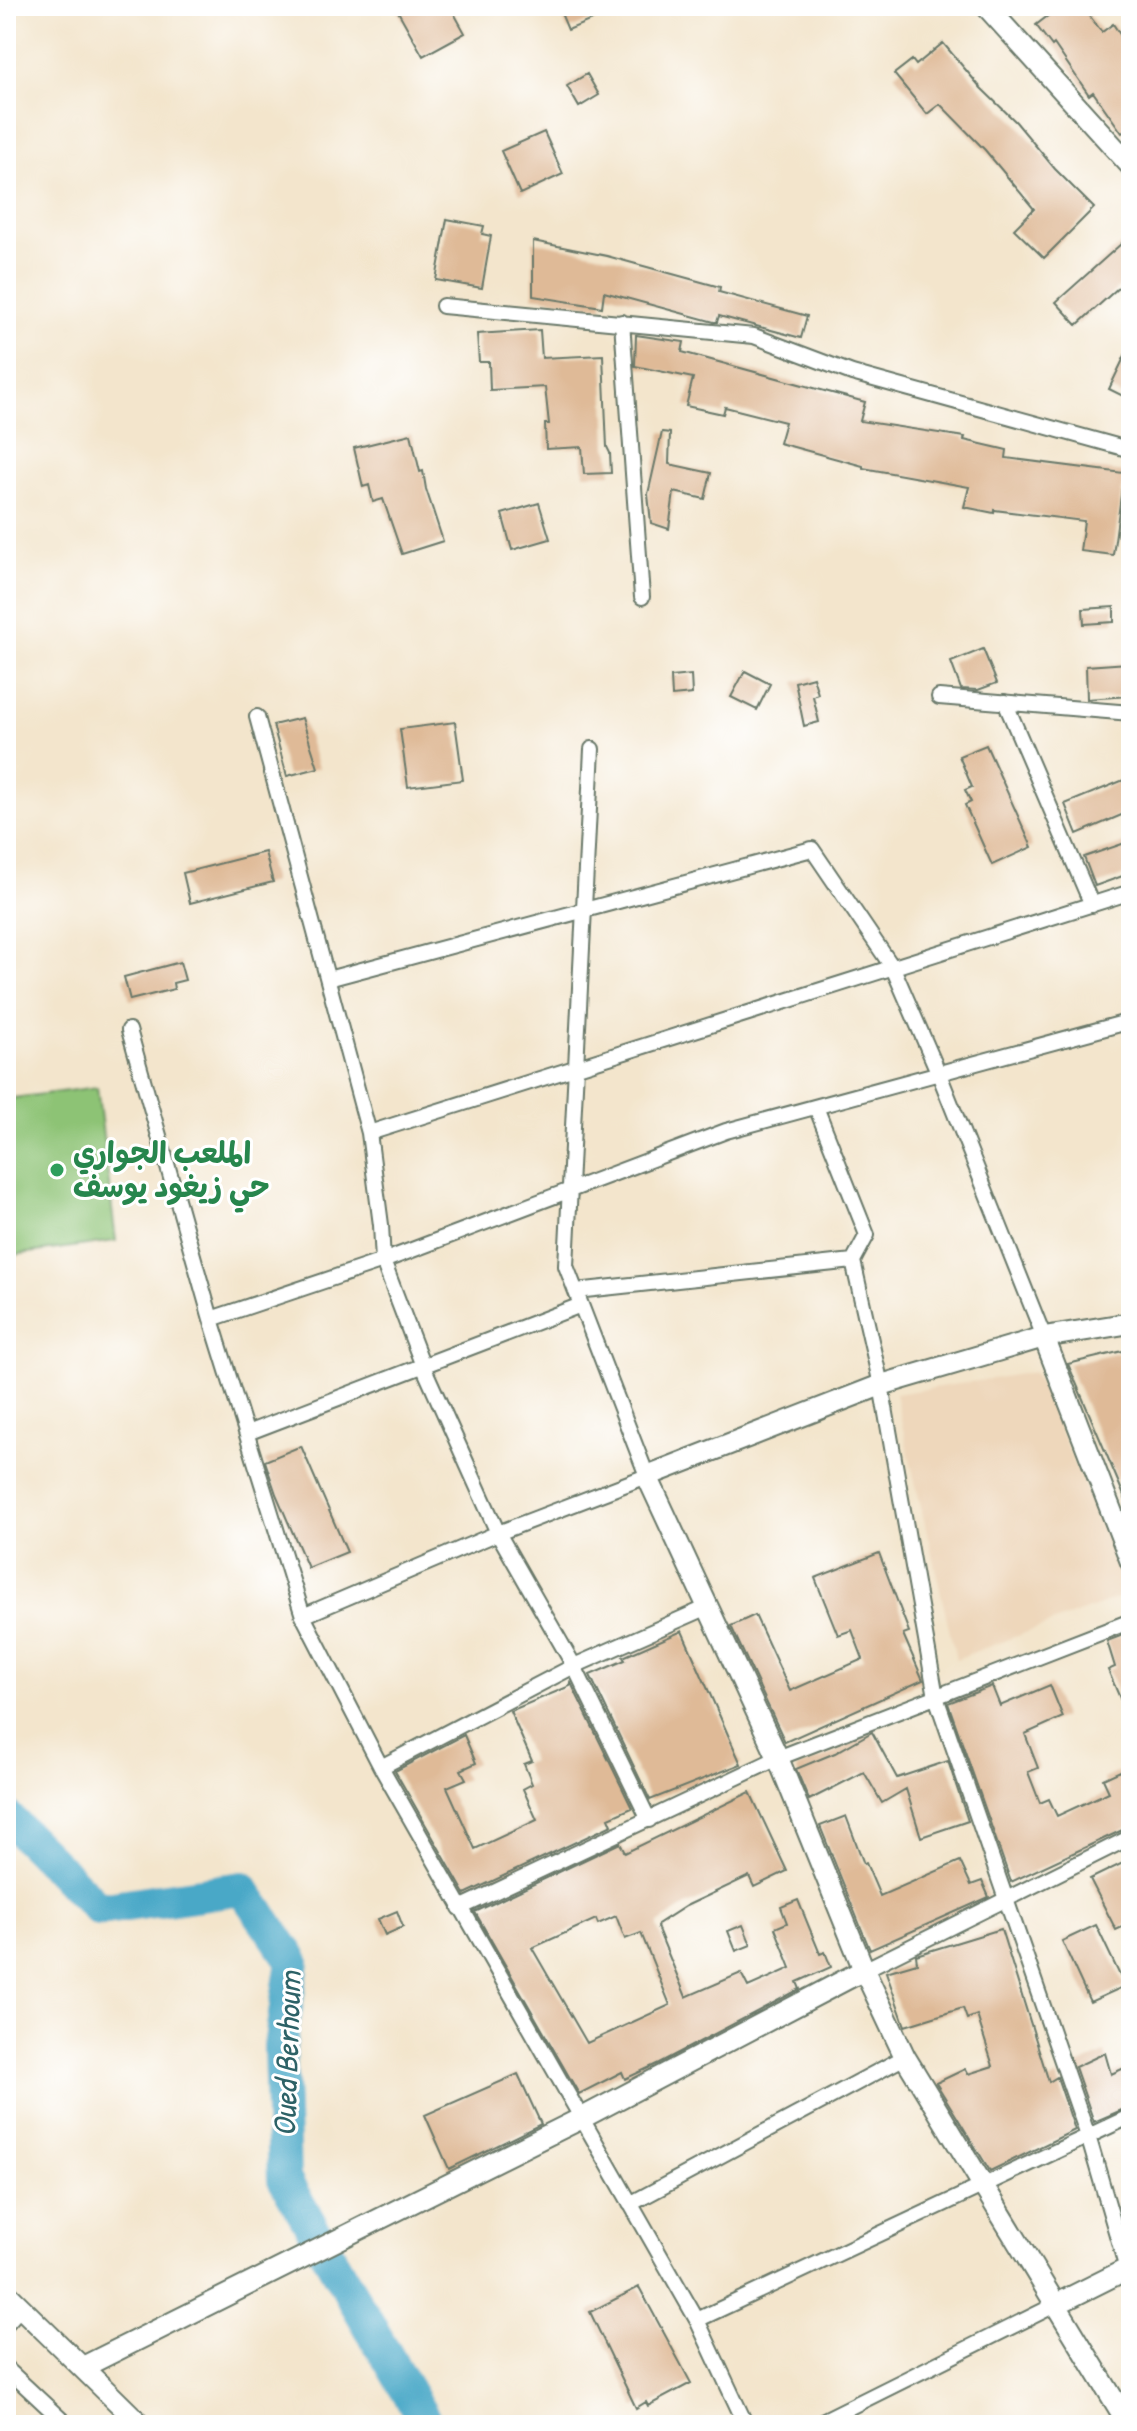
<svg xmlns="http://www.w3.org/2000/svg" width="1137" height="2431" viewBox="0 0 1137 2431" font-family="'Patrick Hand','Playpen Sans Arabic',sans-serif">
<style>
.built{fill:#eed7bb}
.green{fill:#8dc375;stroke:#568054;stroke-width:2}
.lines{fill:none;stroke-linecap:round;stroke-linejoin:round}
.river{stroke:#48a8c7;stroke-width:34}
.building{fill:#dfba97;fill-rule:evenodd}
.street-casing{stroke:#697869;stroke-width:18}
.secondary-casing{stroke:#697869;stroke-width:24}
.street{stroke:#fff;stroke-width:14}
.secondary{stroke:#fff;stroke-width:20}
.leisure-dot{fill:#2e9e5b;stroke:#fff;stroke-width:3}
.labels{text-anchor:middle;stroke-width:6;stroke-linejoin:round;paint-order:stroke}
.leisure-label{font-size:30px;font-weight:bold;fill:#27864d;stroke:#fff;text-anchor:start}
.water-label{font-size:32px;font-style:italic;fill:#2d6267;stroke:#fff}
</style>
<rect width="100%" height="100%" fill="#fff"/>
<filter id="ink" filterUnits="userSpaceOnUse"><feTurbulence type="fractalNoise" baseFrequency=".0125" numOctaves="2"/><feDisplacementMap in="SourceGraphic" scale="16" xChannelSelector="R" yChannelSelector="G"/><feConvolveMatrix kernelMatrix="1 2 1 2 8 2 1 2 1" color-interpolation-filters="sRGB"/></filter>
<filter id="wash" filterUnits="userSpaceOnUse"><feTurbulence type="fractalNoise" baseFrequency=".006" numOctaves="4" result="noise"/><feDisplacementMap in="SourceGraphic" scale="32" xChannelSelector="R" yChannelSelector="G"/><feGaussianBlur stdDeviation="1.8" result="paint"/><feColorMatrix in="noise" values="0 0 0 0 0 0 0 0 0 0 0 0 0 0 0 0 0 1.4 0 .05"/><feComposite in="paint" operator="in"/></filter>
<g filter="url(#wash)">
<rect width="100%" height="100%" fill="#f3e5cc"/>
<path class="built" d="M 1034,1372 L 1131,1593 L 956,1659 L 895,1394 Z"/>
<path class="green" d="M 97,1087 L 116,1241 L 6,1256 L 6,1099 Z"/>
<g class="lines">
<path class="river" d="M 6,1816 L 99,1909 L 242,1888 L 293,1961 L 280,2047 L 284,2179 L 427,2425"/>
</g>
<g id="blocks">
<path class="building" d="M 395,6 L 450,6 L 465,33 L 423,56 Z
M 558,6 L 625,6 L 568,30 Z
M 1061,6 L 1082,6 L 1102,32 L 1113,24 L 1131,51 L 1131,127 L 1122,133 L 1093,92 L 1089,95 L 1054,44 L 1052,46 L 1036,25 Z
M 943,43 L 981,88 L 1016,122 L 1055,169 L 1094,208 L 1044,258 L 1014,229 L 1034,209 L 985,150 L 940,104 L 927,114 L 894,74 L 912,60 L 916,65 Z
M 587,74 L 599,95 L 579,107 L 567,86 Z
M 544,132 L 563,174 L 520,194 L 501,151 Z
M 447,219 L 484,226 L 482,234 L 491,236 L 482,288 L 436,280 Z
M 1131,235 L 1131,301 L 1119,287 L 1077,325 L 1056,302 Z
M 533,241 L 607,256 L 720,287 L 719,292 L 807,316 L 801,338 L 719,316 L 717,322 L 714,322 L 604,292 L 602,307 L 533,296 Z
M 540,330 L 542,358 L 603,355 L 607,447 L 610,453 L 611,473 L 584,474 L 582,447 L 546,449 L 545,424 L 549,424 L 545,387 L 490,390 L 489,362 L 479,362 L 477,334 Z
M 636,335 L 684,342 L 682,352 L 865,402 L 860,421 L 965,437 L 964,440 L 1007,450 L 1006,458 L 1124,473 L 1113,555 L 1080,551 L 1084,521 L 994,510 L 994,513 L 964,507 L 969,487 L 863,468 L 863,466 L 779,443 L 785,422 L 725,407 L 723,414 L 686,406 L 693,378 L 635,366 Z
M 1131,343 L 1131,400 L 1109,389 Z
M 662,432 L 670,433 L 669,464 L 711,473 L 705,499 L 674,492 L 669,529 L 651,523 L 648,494 Z
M 411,434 L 420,472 L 423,471 L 426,489 L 443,541 L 402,554 L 383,499 L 373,502 L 369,485 L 363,487 L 354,448 Z
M 539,503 L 550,539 L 512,550 L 502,514 Z
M 1114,607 L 1114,622 L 1084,624 L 1083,609 Z
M 983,649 L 997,683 L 978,690 L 961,689 L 951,662 Z
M 1128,663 L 1129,696 L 1087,699 L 1086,666 Z
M 745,671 L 770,684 L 757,710 L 731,697 Z
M 691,675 L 692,694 L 672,696 L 671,677 Z
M 813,677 L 818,694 L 813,696 L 819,722 L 804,726 L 795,682 Z
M 302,718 L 318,768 L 287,776 L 273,725 Z
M 455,722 L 463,780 L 408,787 L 400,729 Z
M 986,745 L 1032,847 L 992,865 L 965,805 L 971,802 L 965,790 L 972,787 L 959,756 Z
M 1131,777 L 1131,811 L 1077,834 L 1065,804 Z
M 1131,841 L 1131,873 L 1095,886 L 1084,857 Z
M 265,852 L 273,882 L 190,903 L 183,873 Z
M 180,962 L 185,980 L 173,983 L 174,989 L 130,1000 L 124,977 Z
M 1131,1349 L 1131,1512 L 1068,1364 Z
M 301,1446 L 347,1552 L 308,1568 L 276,1494 L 265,1461 Z
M 879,1553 L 909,1632 L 903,1634 L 923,1680 L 785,1742 L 731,1626 L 755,1615 L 790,1691 L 863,1659 L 852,1630 L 838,1635 L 815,1578 Z
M 682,1631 L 741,1764 L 650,1800 L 590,1675 L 625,1660 L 623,1657 Z
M 1131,1632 L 1131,1724 L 1108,1670 L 1115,1667 L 1107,1641 Z
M 571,1683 L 632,1808 L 609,1818 L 612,1825 L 465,1894 L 395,1771 L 464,1735 L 476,1763 L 461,1770 L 466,1779 L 447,1787 L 475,1849 L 537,1820 L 523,1789 L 532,1784 L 524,1764 L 532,1761 L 510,1711 L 570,1686 Z
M 1050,1685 L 1063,1717 L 1025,1734 L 1038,1768 L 1028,1772 L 1040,1803 L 1049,1799 L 1057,1816 L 1109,1792 L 1103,1779 L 1131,1766 L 1131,1826 L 1011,1882 L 948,1703 L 992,1686 L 1000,1706 Z
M 872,1732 L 897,1778 L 948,1761 L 968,1821 L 921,1837 L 906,1789 L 882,1803 L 864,1772 L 809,1800 L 796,1769 L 835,1753 Z
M 750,1792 L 787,1871 L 754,1887 L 749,1876 L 686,1906 L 658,1924 L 657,1927 L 686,1997 L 741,1973 L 748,1987 L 791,1968 L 775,1928 L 787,1923 L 781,1907 L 798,1900 L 820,1954 L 825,1952 L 831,1967 L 797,1982 L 800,1989 L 659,2063 L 625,2079 L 622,2072 L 579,2094 L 475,1912 L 620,1843 L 625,1853 ZM 616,1916 L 625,1939 L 641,1933 L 670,2005 L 587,2043 L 532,1948 L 596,1919 L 598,1924 Z
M 846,1816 L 864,1864 L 866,1863 L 880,1896 L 960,1861 L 971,1885 L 982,1881 L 989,1897 L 870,1950 L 820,1826 Z
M 1131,1859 L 1131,1923 L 1116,1930 L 1090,1879 Z
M 397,1911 L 403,1927 L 385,1935 L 378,1919 Z
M 743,1925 L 751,1945 L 736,1951 L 728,1931 Z
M 1096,1925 L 1125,1986 L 1090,2002 L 1062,1941 Z
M 1001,1929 L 1049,2082 L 1057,2077 L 1075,2130 L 990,2171 L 936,2083 L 965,2069 L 968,2074 L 993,2066 L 977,2015 L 967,2019 L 963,2008 L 905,2026 L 886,1972 L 917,1963 L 916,1955 Z
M 1105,2053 L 1111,2074 L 1131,2065 L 1131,2106 L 1094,2122 L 1075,2067 Z
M 518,2074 L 541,2124 L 449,2169 L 425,2115 Z
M 639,2287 L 691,2383 L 648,2406 L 646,2402 L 636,2408 L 590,2312 Z"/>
</g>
</g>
<g filter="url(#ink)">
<use href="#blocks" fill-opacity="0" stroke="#697869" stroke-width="2"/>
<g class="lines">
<defs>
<path id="street" d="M 443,306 L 754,336 L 852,373 L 1131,450
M 622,322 L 642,597
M 939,697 L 1131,713
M 1005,702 L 1092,905
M 257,717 L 369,1133 L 381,1225 L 383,1261 L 423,1366 L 498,1533 L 574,1666 L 649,1820
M 328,979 L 812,849 L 893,968 L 939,1074 L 1044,1337
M 129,1030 L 211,1319 L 303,1616 L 381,1767 L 697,2320 L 746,2425
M 816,1107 L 867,1235 L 853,1261 L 881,1385 L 936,1697 L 1088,2136 L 1127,2269
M 369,1133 L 1131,892
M 576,1291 L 853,1261
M 211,1319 L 383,1261 L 726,1131 L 1131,1021
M 247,1433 L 581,1305
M 303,1616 L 498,1533 L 647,1476 L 566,1266 L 592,749
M 381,1767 L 574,1666 L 708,1607
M 460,1908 L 778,1758 L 1131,1621
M 864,1970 L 1131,1837
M 630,2204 L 905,2057
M 697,2320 L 1131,2116
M 6,2324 L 21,2307
M 6,2368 L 67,2425
M 814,2425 L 1055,2305"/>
<path id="secondary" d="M 986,6 L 1131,166
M 1044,1337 L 1131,1562
M 6,2293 L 141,2425
M 1055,2305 L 1131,2267
M 83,2367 L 580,2119 L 864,1970
M 1129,2425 L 905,2057 L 864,1970 L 778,1758 L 647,1476 L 881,1385 L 1044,1337 L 1131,1323"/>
</defs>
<use href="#street" class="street-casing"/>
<use href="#secondary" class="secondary-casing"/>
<use href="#street" class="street"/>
<use href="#secondary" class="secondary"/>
</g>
</g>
<circle class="leisure-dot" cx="57" cy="1170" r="8"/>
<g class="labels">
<g class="leisure-label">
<text x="73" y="1163">الملعب الجواري<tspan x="73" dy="34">حي زيغود يوسف</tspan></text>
</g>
<g class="water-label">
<text transform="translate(287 2054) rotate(-88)" y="11">Oued Berhoum</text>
</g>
</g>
<rect width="1137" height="2431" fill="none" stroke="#fff" stroke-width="32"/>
</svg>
